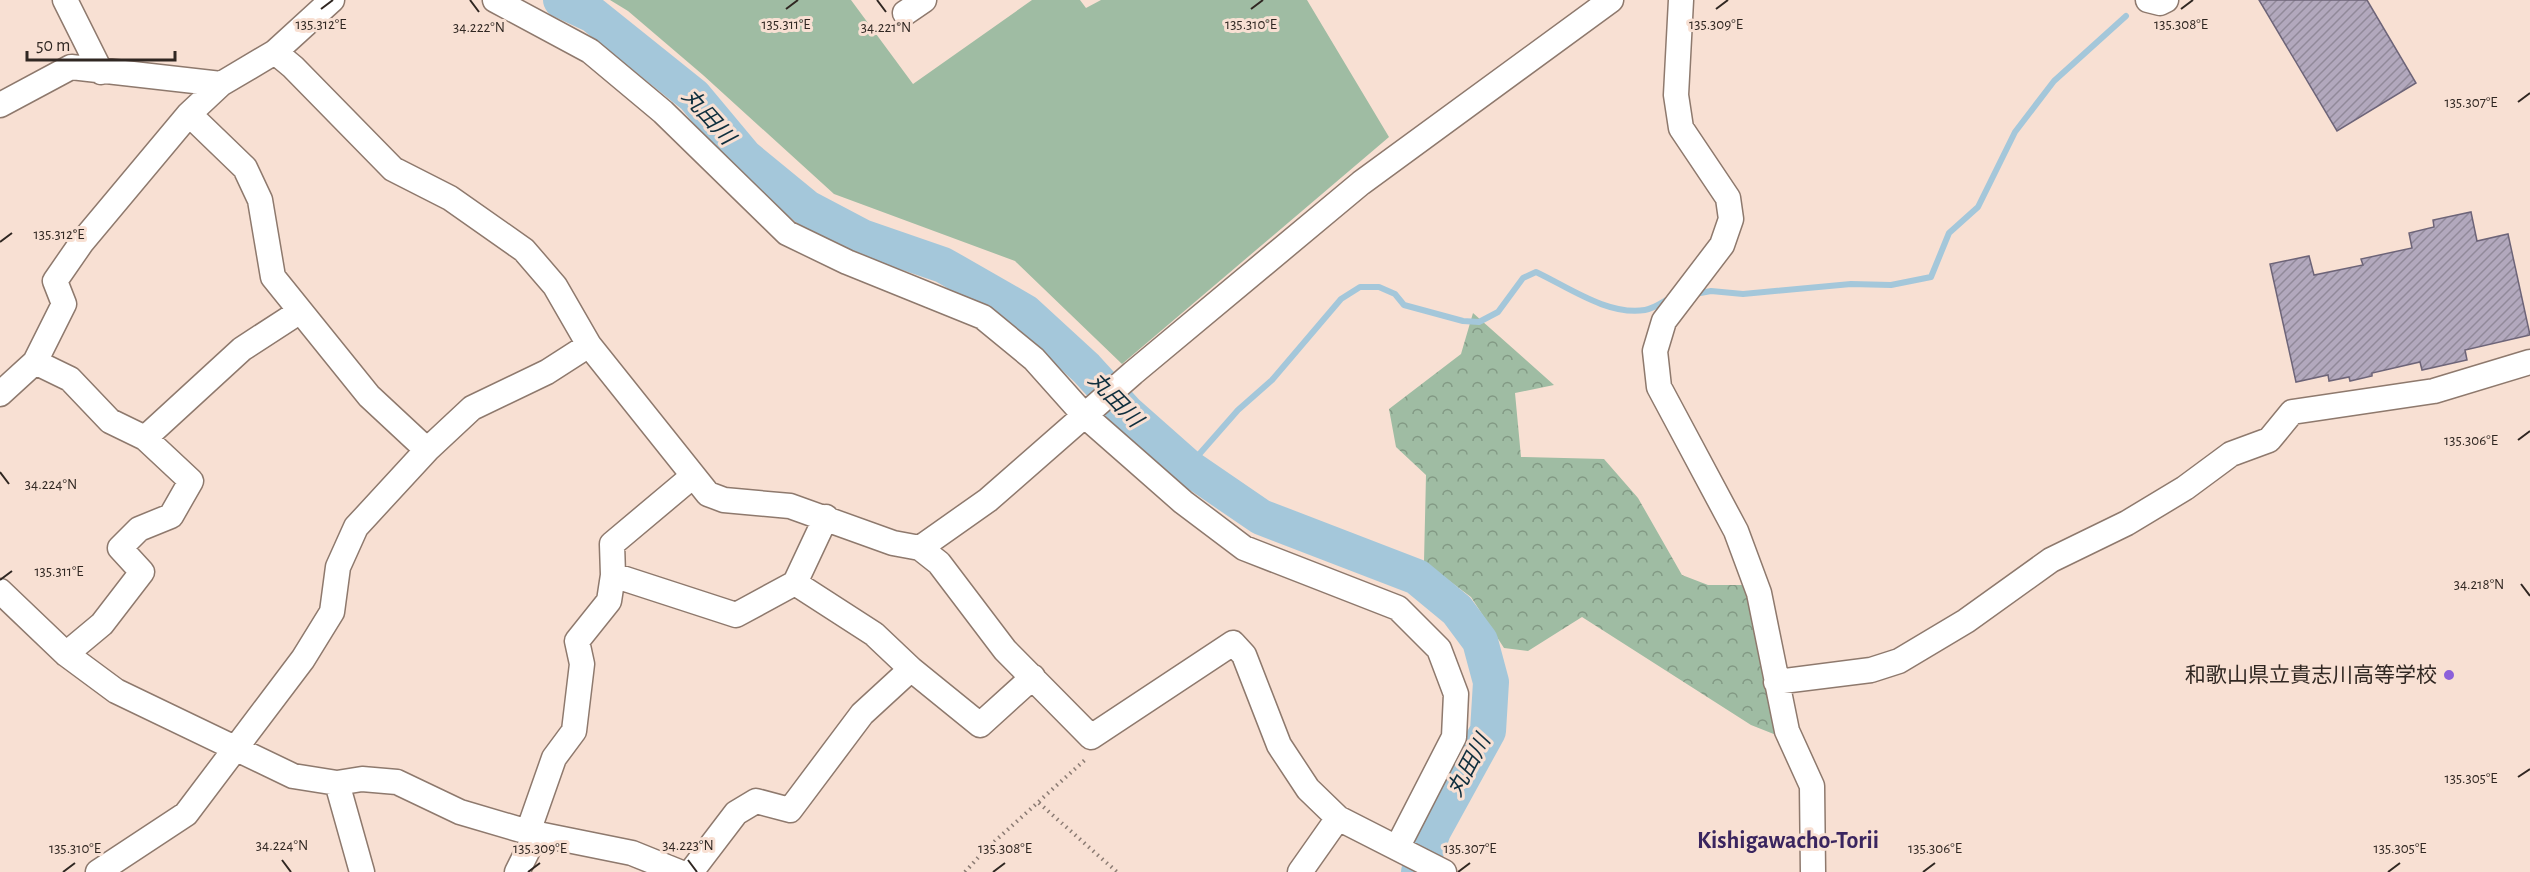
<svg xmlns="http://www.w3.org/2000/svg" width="2530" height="872" viewBox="0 0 2530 872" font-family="'Alegreya Sans','Noto Sans JP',sans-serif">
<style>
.grass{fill:#9fbca3}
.forest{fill:url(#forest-crowns)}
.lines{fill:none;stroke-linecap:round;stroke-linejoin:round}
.stream{stroke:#a4c7da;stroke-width:6}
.river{stroke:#a4c7da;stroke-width:36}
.building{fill:url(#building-hatch);stroke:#6d6478;stroke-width:1.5}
.minor-casing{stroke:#8e796d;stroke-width:27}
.path{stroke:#8b7b73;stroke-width:4;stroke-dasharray:1.5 4.5;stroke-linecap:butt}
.minor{stroke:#fff;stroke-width:24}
.ticks{fill:none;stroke:#302722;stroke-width:2}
.poi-dot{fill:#8c60da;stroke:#f8e0d3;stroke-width:2}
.labels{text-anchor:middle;stroke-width:6;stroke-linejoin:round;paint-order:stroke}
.poi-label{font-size:21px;fill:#302722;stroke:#f8e0d3;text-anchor:end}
.water-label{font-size:22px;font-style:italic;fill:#0e2e3d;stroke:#f8e0d3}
.quarter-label{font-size:24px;font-weight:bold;fill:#3a255f;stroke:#f8e0d3}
.ticks-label{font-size:15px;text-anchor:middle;fill:#302722;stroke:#f8e0d3;stroke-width:6;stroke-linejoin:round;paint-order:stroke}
</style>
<defs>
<pattern id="forest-crowns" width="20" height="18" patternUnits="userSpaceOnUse" patternTransform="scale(1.5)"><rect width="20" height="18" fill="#9fbca3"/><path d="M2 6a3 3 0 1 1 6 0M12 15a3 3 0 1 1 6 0" fill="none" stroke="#829984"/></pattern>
<pattern id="building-hatch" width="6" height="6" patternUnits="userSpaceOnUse" patternTransform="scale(1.5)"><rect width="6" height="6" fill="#b2a8bd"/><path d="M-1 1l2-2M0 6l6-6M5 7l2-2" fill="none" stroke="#918999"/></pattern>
</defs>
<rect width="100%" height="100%" fill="#f8e0d3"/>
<path class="grass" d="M 610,0 L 851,0 L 913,84 L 1032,0 L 1080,0 L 1086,8 L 1101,0 L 1307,0 L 1389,137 L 1122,364 L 1015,261 L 834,194 L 703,75 L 628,11 Z"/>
<path class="forest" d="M 1473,313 L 1554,385 L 1515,393 L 1521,457 L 1604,459 L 1638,498 L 1682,575 L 1708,585 L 1749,585 L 1781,737 L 1751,725 L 1582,617 L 1528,651 L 1504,648 L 1471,597 L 1424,562 L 1426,475 L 1396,447 L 1389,409 L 1461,354 Z"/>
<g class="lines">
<path class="stream" d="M 1695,294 L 1711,291 L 1743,294 L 1851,284 L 1891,285 L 1931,277 L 1949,233 L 1978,207 L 2015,132 L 2054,81 L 2126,16
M 1188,467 L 1238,410 L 1272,380 L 1341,299 L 1360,287 L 1379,287 L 1395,294 L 1404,305 L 1463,321 L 1479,322 L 1498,312 L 1523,278 L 1536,272 C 1568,287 1608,316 1645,310 C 1653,309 1663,302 1670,298"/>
<path class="river" d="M 561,0 L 593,15 L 694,96 L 745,157 L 807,208 L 862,237 L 943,265 L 1025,312 L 1086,368 L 1127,413 L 1188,467 L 1261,517 L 1417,577 L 1457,610 L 1480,641 L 1491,682 L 1488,731 L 1433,831 L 1419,872"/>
</g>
<path class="building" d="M 2259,0 L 2367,0 L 2416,83 L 2337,131 Z
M 2471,212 L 2477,241 L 2508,234 L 2530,335 L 2465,350 L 2467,360 L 2422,370 L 2420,362 L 2372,373 L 2372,376 L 2350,381 L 2349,377 L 2329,381 L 2328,375 L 2296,382 L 2270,264 L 2309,256 L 2314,275 L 2363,265 L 2361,259 L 2412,248 L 2409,233 L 2434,227 L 2433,220 Z"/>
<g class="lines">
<defs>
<path id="minor" d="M 65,0 L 101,72
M 495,0 L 590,51 L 663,112 L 787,233 L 847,262 L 983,317 L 1034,359 L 1084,415 L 1133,458 L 1183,502 L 1244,548 L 1398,608 L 1439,649 L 1456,694 L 1454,737 L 1398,846
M 1681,0 L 1676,95 L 1681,128 L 1728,198 L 1731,219 L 1722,245 L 1664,321 L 1655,351 L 1659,387 L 1736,531 L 1759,593 L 1787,731 L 1812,786 L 1813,872
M 2148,0 L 2160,3 L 2166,0
M 905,13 L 924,0
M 275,52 L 293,67 L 393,169 L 450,198 L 524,250 L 555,286 L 589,345 L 708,494 L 724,500 L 790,506 L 893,543 L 920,548 L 939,563 L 1005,650 L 1091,737 L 1233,643 L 1244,655 L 1279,745 L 1308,789 L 1338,818 L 1444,872
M 0,105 L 71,67 L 221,84
M 189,114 L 245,168 L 260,200 L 273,277 L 369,396 L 427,450
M 35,362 L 70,379 L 110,421 L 145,438 L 191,481 L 171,516 L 139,529 L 120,548 L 142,572 L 102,624 L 66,654
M 0,394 L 35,362 L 64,304 L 55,281 L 82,242 L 189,114 L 221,84 L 275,52 L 332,0
M 145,438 L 242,349 L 299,312
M 920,548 L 988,500 L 1133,373 L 1361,183 L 1611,0
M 613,575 L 736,615 L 795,583 L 826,517
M 795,583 L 874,634 L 911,669
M 0,591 L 66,654 L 116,691 L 293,776 L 337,783 L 362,779 L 397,782 L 460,812 L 528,832 L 632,853 L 679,872
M 1776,682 L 1871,670 L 1899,661 L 1966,621 L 2051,560 L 2127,523 L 2185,488 L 2231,454 L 2269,440 L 2292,412 L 2434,391 L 2530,362
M 337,783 L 362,872
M 528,832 L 554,758 L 574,731 L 582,664 L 577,641 L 609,601 L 613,575 L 612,544 L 693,476
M 98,872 L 186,814 L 303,659 L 332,612 L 338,567 L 356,527 L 427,450 L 472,408 L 547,372 L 589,345
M 517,872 L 536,834
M 691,872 L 736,813 L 756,801 L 790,810 L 862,714 L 911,669 L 980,725 L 1033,677
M 1300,872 L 1338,818"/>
</defs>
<use href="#minor" class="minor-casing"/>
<path class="path" d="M 1039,803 L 1117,872
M 965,872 L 984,851 L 1087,758"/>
<use href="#minor" class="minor"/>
</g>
<path class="ticks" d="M 470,0 L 479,12M 877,0 L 886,12M 321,9 L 333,0M 786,9 L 798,0M 1251,9 L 1263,0M 1716,9 L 1728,0M 2181,9 L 2193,0M 2518,102 L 2530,93M 0,242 L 12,233M 2518,440 L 2530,431M 0,472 L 9,484M 0,580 L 12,571M 2521,584 L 2530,596M 2518,777 L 2530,769M 282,860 L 291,872M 688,860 L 697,872M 63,872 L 75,863M 528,872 L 540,863M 993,872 L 1005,863M 1458,872 L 1470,863M 1923,872 L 1935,863M 2388,872 L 2400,863"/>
<circle class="poi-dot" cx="2449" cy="675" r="6"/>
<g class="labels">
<g class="poi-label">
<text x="2437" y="682">和歌山県立貴志川高等学校</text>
</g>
<g class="water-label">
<text transform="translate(709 116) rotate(48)" y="8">丸田川</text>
<text transform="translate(1116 399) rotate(46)" y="8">丸田川</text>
<text transform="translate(1468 765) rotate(-62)" y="8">丸田川</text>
</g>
<g class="quarter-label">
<text x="1788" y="848">Kishigawacho-Torii</text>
</g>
</g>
<g class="ticks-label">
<text x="786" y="29">135.311°E</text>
<text x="321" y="29">135.312°E</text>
<text x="1251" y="29">135.310°E</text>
<text x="1716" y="29">135.309°E</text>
<text x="2181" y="29">135.308°E</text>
<text x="479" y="32">34.222°N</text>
<text x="886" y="32">34.221°N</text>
<text x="2471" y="107">135.307°E</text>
<text x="59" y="239">135.312°E</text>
<text x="2471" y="445">135.306°E</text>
<text x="51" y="489">34.224°N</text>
<text x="59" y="576">135.311°E</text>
<text x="2479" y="589">34.218°N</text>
<text x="2471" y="783">135.305°E</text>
<text x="282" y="850">34.224°N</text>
<text x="688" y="850">34.223°N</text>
<text x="75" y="853">135.310°E</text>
<text x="540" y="853">135.309°E</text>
<text x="1005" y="853">135.308°E</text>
<text x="1470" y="853">135.307°E</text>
<text x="1935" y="853">135.306°E</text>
<text x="2400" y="853">135.305°E</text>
</g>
<path d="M27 51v9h148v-9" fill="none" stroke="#302722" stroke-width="3"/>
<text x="36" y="51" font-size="18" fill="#302722" stroke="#f8e0d3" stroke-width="4.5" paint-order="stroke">50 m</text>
</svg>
